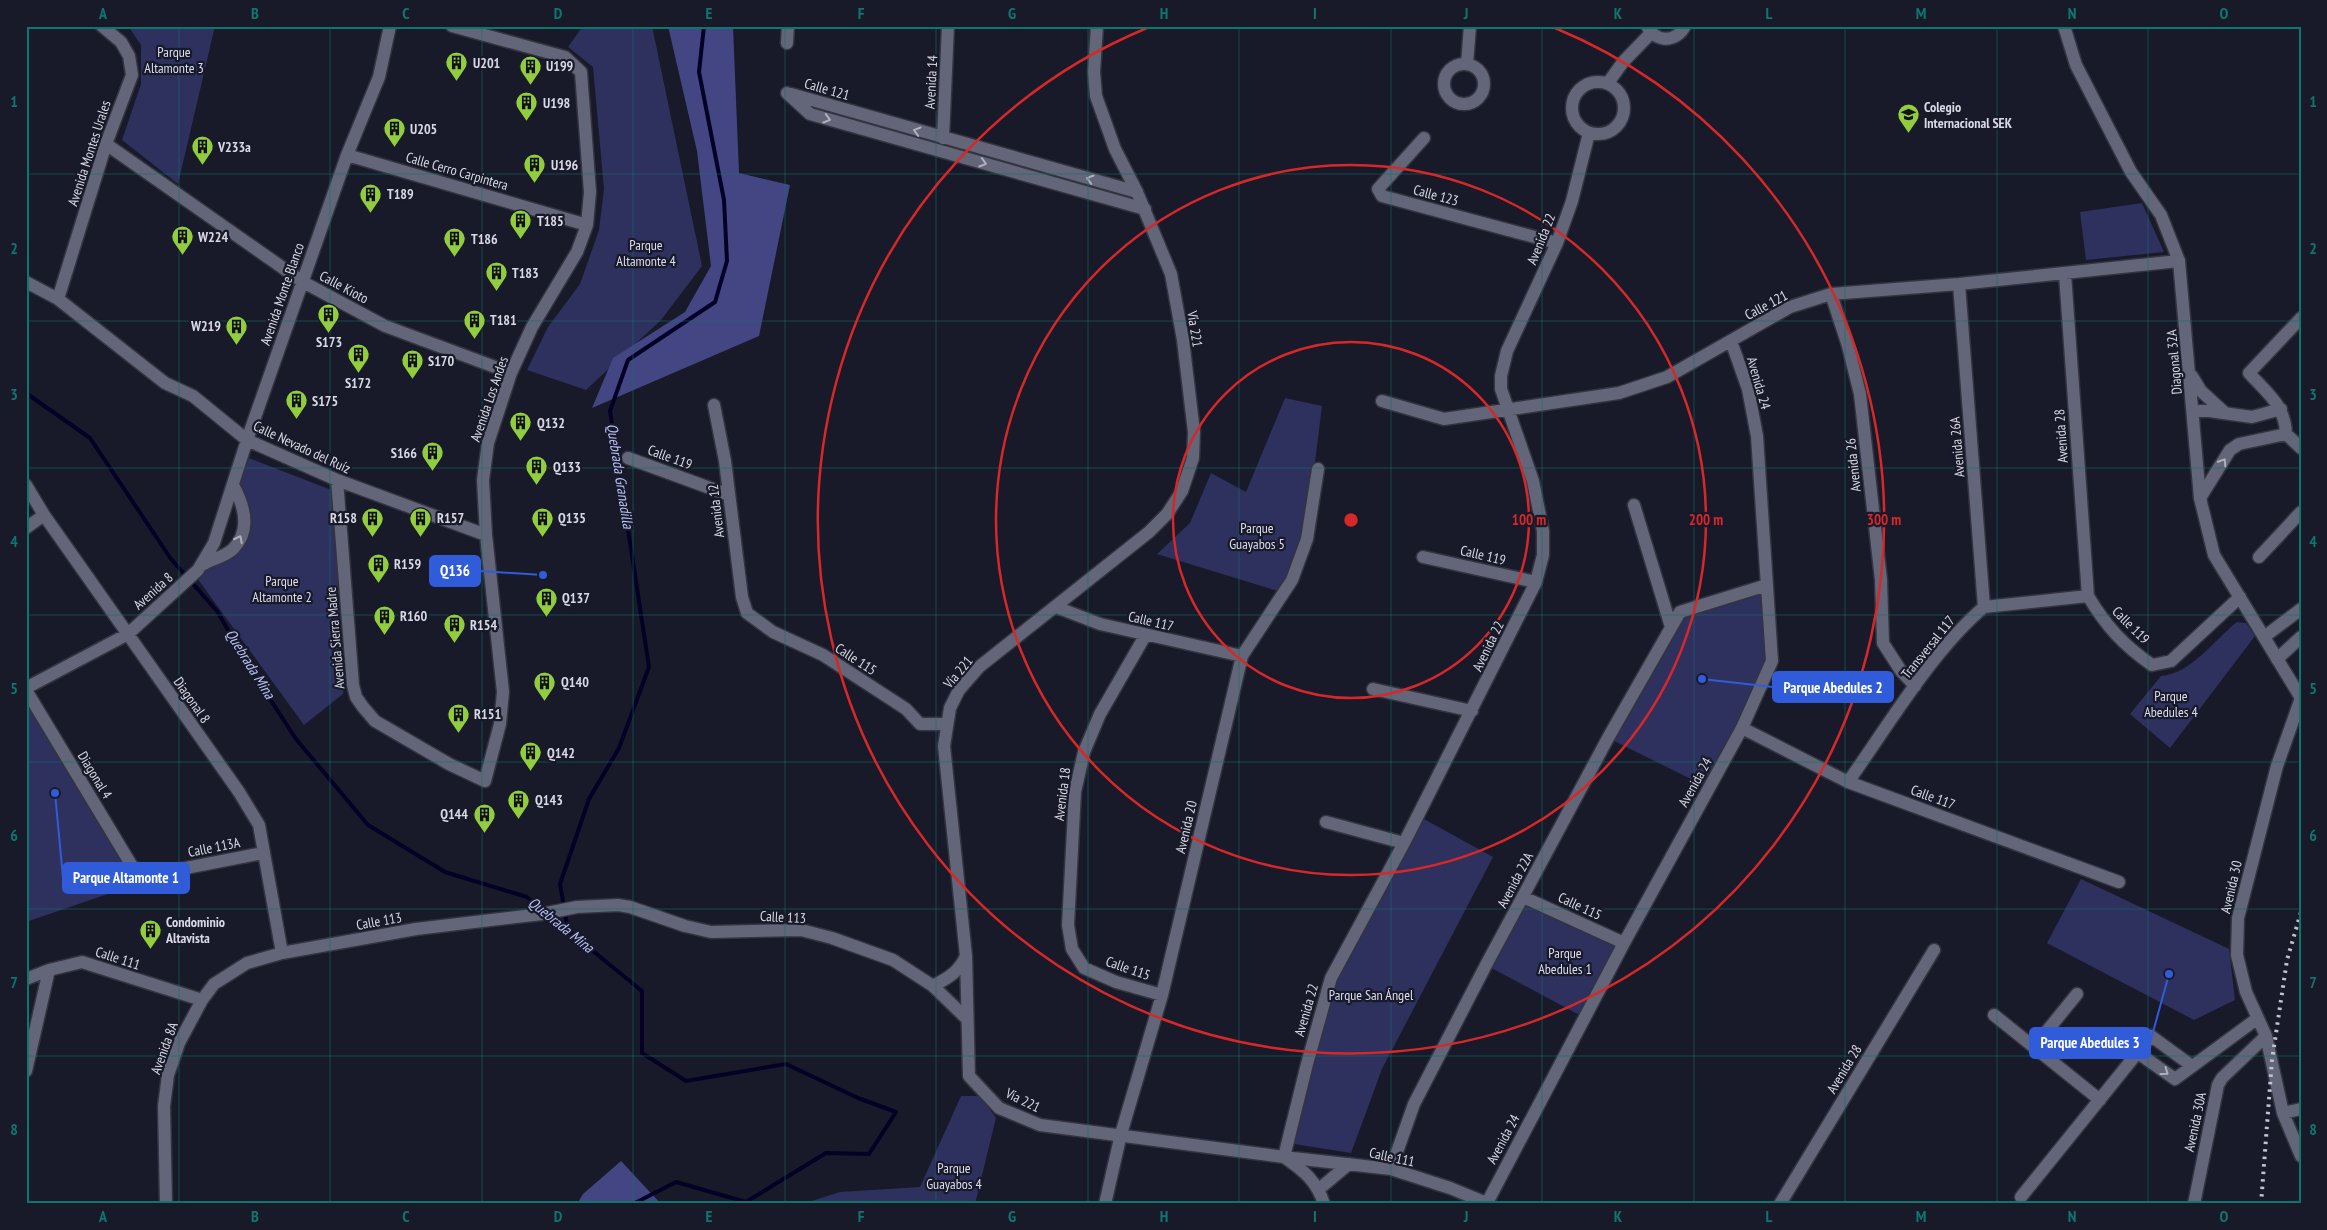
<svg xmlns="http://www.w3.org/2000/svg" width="2327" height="1230" viewBox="0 0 2327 1230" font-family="'PT Sans Narrow',sans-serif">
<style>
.green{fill:#2e305e}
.forest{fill:#434683}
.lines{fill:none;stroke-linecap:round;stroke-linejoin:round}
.stream{stroke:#050025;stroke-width:4}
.minor-casing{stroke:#33343f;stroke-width:15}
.tertiary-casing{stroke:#33343f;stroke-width:15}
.secondary-casing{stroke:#33343f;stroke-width:15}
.minor{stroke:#636578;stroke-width:12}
.tertiary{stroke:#636578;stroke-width:12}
.secondary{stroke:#636578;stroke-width:12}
.rail{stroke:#c2c3ce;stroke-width:4;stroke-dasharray:2.5 5;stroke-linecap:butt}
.oneway{stroke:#afb0be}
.grid{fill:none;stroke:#0f766e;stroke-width:1;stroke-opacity:0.55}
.ring{fill:none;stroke:#d62828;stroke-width:2.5}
.labels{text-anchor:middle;stroke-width:4.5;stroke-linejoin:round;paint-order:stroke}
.park-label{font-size:14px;fill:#dcdff2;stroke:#181a29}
.poi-label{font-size:14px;font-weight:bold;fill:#d8d9e4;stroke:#181a29;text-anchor:start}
.street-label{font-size:14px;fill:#d8d9e4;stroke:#181a29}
.water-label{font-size:15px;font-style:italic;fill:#b9c0f7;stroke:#181a29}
.centre{fill:#d62828;stroke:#181a29;stroke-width:2.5}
.ring-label{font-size:15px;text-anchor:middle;font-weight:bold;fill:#d62828;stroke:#181a29;stroke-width:4.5;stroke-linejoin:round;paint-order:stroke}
.leader{fill:none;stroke:#305cd9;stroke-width:2}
.callout-dot{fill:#305cd9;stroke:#181a29;stroke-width:2}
.callout{fill:#305cd9;stroke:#305cd9;stroke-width:2}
.callout-label{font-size:15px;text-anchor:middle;font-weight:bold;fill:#fff}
.neatline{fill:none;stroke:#0f766e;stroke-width:2}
.grid-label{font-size:16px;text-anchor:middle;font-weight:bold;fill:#0f766e}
</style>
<rect width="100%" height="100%" fill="#181a29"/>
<path class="green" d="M 128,26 L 215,26 L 178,184 L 122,140 L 141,84 L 141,45 Z
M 583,26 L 652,26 L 702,266 L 661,320 L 586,390 L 527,370 L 548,327 L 580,284 L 599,230 L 604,189 L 593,67 L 568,47 Z
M 2142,203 L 2164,252 L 2086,260 L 2080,212 Z
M 1285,398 L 1322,406 L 1305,542 L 1281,592 L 1157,554 L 1190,523 L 1211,473 L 1246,492 Z
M 249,458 L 339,493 L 350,649 L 343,694 L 304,725 L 194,574 L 232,550 L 242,534 L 237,493 Z
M 1767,585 L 1772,661 L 1709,788 L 1608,738 L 1680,612 Z
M 2237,622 L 2246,623 L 2255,636 L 2170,748 L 2130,714 L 2161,676 C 2191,674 2214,640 2237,622 Z
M 28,703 L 140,883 L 26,922 L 26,704 Z
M 1424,819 L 1493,857 L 1382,1069 L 1351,1153 L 1288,1143 L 1331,978 Z
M 2081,879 L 2229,949 L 2235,1000 L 2194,1020 L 2047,943 Z
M 1523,897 L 1624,943 L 1585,1018 L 1486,965 Z
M 961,1096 L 980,1096 L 996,1118 L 975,1204 L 802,1204 L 840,1192 L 920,1187 Z"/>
<path class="forest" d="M 668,26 L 733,26 L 739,173 L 790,185 L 759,336 L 592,408 L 613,358 L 685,312 L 711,266 L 697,151 Z
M 621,1161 L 661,1204 L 577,1204 L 583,1194 Z"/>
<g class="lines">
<path class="stream" d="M 26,393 L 90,438 L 171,559 L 217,611 L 251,670 L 296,739 L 368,825 L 445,872 L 527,897 L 543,910
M 550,916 L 642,991 L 642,1053 L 686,1081 L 786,1064 L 858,1098 L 896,1112 L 869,1154 L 826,1153 L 746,1202 L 676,1182 L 633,1204
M 568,930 L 560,884 L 589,799 L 619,748 L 649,667 L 610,411 L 628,360 L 715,302 L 727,261 L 724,200 L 699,72 L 704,26"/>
<defs>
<path id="minor" d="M 1647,26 C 1656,43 1676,43 1685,26
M 787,43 L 788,26
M1444 84a20 20 0 1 1 40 0a20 20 0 1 1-40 0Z
M 1467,64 L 1470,26
M1572 108a26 26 0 1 1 52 0a26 26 0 1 1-52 0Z
M 1608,83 L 1623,62 L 1651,33
M 787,93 L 810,114 L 1145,209
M 791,94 L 1137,192
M 943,138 L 948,26
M 1424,138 L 1378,189 L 1382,196 L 1557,243
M 106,144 L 303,282 L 385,326 L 511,373
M 347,155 L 587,225
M 2065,274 L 2088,596
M 26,282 L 58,299 L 165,383 L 193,396 L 247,440 L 337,480 L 486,535
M 1959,284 L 1984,607
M 1831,294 L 1848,346 L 1860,394 L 1881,580 L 1883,643 L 1901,671 L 1915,686
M 58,299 L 106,144 L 132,75 L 129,56 L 121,42 L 102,26
M 2301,318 L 2249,373 C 2267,393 2285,405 2286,434 L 2301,448
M 1382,401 L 1444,419 L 1619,393 L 1667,377 L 1790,307 L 1831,294 L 1959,284 L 2179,261
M 714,405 L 725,461 L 742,597 L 747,613 L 773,632 L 823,655 L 906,709 L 920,724 L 946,724
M 2193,411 L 2209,411 L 2252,417 L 2281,409
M 628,458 L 729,495
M 337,480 L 353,685 L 356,697 L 363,707 L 375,721 L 449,764 L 485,781 L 500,724 L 503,692 L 486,535 L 483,480 L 488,443 L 511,373 L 532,327 L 577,252 L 587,225 L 590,192 L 581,72 L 565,57 L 452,26
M 26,485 L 44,515 L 239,792 L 259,825 L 282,953
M 2200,498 L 2230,450 L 2239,444 L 2286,434
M 1634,505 L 1671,627
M 26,528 L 44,515
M 1423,557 L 1536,582
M 2259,557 L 2301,512
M 202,565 C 211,559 225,557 233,549 C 252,530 244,505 233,485
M 1056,607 L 1100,624 L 1242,656
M 1984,607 L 2088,596 C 2106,626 2123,645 2152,665 L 2171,661 L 2240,597
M 1145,636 L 1100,714 L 1084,752 L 1075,792 L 1068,925 L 1072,949 L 1084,968 L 1116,982 L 1162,995
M 2264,637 L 2301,609
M 2277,659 L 2301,637
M 26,688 L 128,634 L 198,570 L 214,543 L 247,440 L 347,155 L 379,77 L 390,26
M 1373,689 L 1472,711
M 26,690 L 132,866 L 141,873 L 150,875 L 263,853
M 2301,698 L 2277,766 L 2238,918 L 2237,955 L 2246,992 L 2266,1036 L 2283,1113 L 2301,1156
M 1742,728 L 1848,782 L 2119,882
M 1848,782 C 1888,726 1932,651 1984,607
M 1326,822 L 1404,843
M 1523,897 L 1624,943
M 26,979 L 49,970 L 82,962 L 202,1000
M 1994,1015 L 2100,1100
M 2034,1047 L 2077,994
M 2138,1053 L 2175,1079 L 2258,1018
M 26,1071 L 49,970
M 2283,1113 L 2301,1109
M 1391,1169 L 1414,1104 L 1486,965 L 1608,738 L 1680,612 L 1767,585
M 1319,1189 L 1349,1164
M 2021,1197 L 2151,1036 L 2192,1066
M 1487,1203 L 1624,943 L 1742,728 L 1772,661 L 1757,436 L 1748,389 L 1731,341
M 166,1204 L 164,1106 L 168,1075 L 179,1043 L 202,1000 L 214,984 L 247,963 L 282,953 L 416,929 L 542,914 L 577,907 L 618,905 L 630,907 L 685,926 L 711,932 L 801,930 L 832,938 L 893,960 L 933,986 L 966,1018
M 1105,1204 L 1121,1134 L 1162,995 L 1242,656 L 1292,580 L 1307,539 L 1318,469
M 1489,1204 L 1450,1188 L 1391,1169 L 1284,1157 L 1307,1064 L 1331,978 L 1404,843 L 1536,582 L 1543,555 L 1543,531 L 1533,481 L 1501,389 L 1501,376 L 1507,351 L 1557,243 L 1572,201 L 1589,133
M 1780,1204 L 1934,950
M 2194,1204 L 2218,1085 L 2222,1078 L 2266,1036"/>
<path id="tertiary" d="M 2064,26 L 2076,65 L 2131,172 L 2161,215 L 2179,261 L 2200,498 L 2214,555 L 2301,698
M 2192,376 L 2201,391 L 2225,413"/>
<path id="secondary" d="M 1097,26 L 1094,72 L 1096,96 L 1115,149 L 1137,192 L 1171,274 L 1183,340 L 1194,432 L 1193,458 L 1182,491 L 1167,514 L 1149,532 L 979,667 L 959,690 L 950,708 L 944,746 L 966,956 L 969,1076 L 999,1108 L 1040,1125 L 1284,1157 C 1303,1170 1317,1181 1324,1204
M 933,986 C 948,978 959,972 966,956"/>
</defs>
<use href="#minor" class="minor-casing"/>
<use href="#tertiary" class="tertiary-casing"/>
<use href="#secondary" class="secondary-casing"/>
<use href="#minor" class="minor"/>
<use href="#tertiary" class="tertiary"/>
<use href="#secondary" class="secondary"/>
<path class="rail" d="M 2261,1204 L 2272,1060 L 2287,960 L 2301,912"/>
</g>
<defs><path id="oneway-chevron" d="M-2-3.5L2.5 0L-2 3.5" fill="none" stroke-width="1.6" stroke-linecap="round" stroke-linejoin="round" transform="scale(1.25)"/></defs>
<g class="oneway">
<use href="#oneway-chevron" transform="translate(827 119) rotate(16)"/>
<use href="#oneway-chevron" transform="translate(917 131) rotate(-164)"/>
<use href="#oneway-chevron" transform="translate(983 163) rotate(16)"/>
<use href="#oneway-chevron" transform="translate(1090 179) rotate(-164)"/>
<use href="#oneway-chevron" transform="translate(2223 462) rotate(-58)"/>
<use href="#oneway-chevron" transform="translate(239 539) rotate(-63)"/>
<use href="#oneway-chevron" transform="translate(2165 1072) rotate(36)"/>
</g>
<path class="grid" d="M 179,26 L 179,1204M 330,26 L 330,1204M 482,26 L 482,1204M 633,26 L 633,1204M 785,26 L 785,1204M 936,26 L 936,1204M 1088,26 L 1088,1204M 1239,26 L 1239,1204M 1391,26 L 1391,1204M 1542,26 L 1542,1204M 1694,26 L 1694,1204M 1845,26 L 1845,1204M 1997,26 L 1997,1204M 2148,26 L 2148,1204M 26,174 L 2301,174M 26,321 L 2301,321M 26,468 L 2301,468M 26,615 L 2301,615M 26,762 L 2301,762M 26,909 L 2301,909M 26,1056 L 2301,1056"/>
<g class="ring">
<circle cx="1351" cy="520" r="178"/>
<circle cx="1351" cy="520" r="355"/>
<path d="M1555 28A533 533 0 1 1 1147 28"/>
</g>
<defs>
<symbol id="building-pin" viewBox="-11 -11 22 30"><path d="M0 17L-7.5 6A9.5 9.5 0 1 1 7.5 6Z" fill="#92cd3e" stroke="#181a29"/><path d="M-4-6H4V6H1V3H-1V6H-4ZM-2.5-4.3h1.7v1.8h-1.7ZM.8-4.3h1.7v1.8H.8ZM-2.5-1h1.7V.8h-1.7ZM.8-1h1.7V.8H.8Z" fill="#111"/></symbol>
<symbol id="school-pin" viewBox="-11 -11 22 30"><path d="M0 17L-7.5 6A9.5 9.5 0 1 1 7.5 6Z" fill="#92cd3e" stroke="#181a29"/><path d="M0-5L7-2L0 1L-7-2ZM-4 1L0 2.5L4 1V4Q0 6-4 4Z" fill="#111"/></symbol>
</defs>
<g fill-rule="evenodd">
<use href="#building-pin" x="444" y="50" width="25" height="34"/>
<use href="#building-pin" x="518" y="54" width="25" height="34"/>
<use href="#building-pin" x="514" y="90" width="25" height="34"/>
<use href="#school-pin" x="1896" y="102" width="25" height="34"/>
<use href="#building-pin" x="382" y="116" width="25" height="34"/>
<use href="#building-pin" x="190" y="134" width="25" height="34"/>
<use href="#building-pin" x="522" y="152" width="25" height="34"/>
<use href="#building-pin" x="358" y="182" width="25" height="34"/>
<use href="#building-pin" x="508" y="208" width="25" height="34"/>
<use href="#building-pin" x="170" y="224" width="25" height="34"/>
<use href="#building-pin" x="442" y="226" width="25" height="34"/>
<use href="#building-pin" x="484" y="260" width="25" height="34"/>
<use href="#building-pin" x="316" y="302" width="25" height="34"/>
<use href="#building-pin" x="462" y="308" width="25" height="34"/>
<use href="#building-pin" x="224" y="314" width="25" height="34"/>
<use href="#building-pin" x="346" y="342" width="25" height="34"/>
<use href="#building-pin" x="400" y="348" width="25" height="34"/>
<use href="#building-pin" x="284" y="388" width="25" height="34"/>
<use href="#building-pin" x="508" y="410" width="25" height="34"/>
<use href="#building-pin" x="420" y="440" width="25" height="34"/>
<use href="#building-pin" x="524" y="454" width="25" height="34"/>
<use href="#building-pin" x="360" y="506" width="25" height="34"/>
<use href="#building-pin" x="408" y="506" width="25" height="34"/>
<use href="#building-pin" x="530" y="506" width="25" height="34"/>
<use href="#building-pin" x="366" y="552" width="25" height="34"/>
<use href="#building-pin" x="534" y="586" width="25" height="34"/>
<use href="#building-pin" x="372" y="604" width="25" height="34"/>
<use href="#building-pin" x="442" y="612" width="25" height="34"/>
<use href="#building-pin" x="532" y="670" width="25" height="34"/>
<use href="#building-pin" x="446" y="702" width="25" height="34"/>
<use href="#building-pin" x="518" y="740" width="25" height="34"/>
<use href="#building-pin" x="506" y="788" width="25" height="34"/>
<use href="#building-pin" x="472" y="802" width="25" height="34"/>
<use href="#building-pin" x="138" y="918" width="25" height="34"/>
</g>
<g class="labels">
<g class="park-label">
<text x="174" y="57">Parque<tspan x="174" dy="16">Altamonte 3</tspan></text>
<text x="646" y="250">Parque<tspan x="646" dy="16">Altamonte 4</tspan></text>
<text x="1257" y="533">Parque<tspan x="1257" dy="16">Guayabos 5</tspan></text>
<text x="282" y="586">Parque<tspan x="282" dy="16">Altamonte 2</tspan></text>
<text x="2171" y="701">Parque<tspan x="2171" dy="16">Abedules 4</tspan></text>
<text x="1565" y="958">Parque<tspan x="1565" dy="16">Abedules 1</tspan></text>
<text x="1371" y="1000">Parque San Ángel</text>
<text x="954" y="1173">Parque<tspan x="954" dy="16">Guayabos 4</tspan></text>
</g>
<g class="poi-label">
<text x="473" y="68">U201</text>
<text x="546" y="71">U199</text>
<text x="543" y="108">U198</text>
<text x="1924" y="112">Colegio<tspan x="1924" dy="16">Internacional SEK</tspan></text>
<text x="410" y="134">U205</text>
<text x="218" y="152">V233a</text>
<text x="551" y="170">U196</text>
<text x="387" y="199">T189</text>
<text x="537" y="226">T185</text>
<text x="198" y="242">W224</text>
<text x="471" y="244">T186</text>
<text x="512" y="278">T183</text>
<text x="490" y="325">T181</text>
<text x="221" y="331" text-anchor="end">W219</text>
<text x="329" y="347" text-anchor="middle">S173</text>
<text x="428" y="366">S170</text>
<text x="358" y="388" text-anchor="middle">S172</text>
<text x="312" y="406">S175</text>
<text x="537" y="428">Q132</text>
<text x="417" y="458" text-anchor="end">S166</text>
<text x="553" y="472">Q133</text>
<text x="357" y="523" text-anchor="end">R158</text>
<text x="437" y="523">R157</text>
<text x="558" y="523">Q135</text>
<text x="394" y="569">R159</text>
<text x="562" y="603">Q137</text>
<text x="400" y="621">R160</text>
<text x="470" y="630">R154</text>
<text x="561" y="687">Q140</text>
<text x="474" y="719">R151</text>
<text x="547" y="758">Q142</text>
<text x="535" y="805">Q143</text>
<text x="468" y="819" text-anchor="end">Q144</text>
<text x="166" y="927">Condominio<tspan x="166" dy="16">Altavista</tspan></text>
</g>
<g class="street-label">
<text transform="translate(931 82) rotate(-87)" y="5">Avenida 14</text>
<text transform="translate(827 89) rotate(16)" y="5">Calle 121</text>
<text transform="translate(89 153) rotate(-72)" y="5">Avenida Montes Urales</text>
<text transform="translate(457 171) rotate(16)" y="5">Calle Cerro Carpintera</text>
<text transform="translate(1436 195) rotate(15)" y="5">Calle 123</text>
<text transform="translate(1541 239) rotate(-68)" y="5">Avenida 22</text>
<text transform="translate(344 287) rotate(28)" y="5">Calle Kioto</text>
<text transform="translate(282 294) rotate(-71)" y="5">Avenida Monte Blanco</text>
<text transform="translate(1766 305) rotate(-28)" y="5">Calle 121</text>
<text transform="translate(1195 329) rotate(81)" y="5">Vía 221</text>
<text transform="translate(2174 362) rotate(-95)" y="5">Diagonal 32A</text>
<text transform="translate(1759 383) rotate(74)" y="5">Avenida 24</text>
<text transform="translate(489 399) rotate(-71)" y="5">Avenida Los Andes</text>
<text transform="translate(2061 436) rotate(-94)" y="5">Avenida 28</text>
<text transform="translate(302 447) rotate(25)" y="5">Calle Nevado del Ruíz</text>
<text transform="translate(1957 447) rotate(-95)" y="5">Avenida 26A</text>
<text transform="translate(670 457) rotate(20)" y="5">Calle 119</text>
<text transform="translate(1853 465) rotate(-96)" y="5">Avenida 26</text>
<text transform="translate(716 511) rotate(-97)" y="5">Avenida 12</text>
<text transform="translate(1483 555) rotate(13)" y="5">Calle 119</text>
<text transform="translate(153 591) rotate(-42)" y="5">Avenida 8</text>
<text transform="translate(1151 621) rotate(13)" y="5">Calle 117</text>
<text transform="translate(2131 625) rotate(45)" y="5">Calle 119</text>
<text transform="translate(335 638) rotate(-95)" y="5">Avenida Sierra Madre</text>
<text transform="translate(1488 646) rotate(-64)" y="5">Avenida 22</text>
<text transform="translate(1928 647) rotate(-51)" y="5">Transversal 117</text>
<text transform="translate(856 659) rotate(33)" y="5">Calle 115</text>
<text transform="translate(958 672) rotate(-50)" y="5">Vía 221</text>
<text transform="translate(192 700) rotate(55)" y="5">Diagonal 8</text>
<text transform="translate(95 775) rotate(59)" y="5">Diagonal 4</text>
<text transform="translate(1695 782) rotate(-61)" y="5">Avenida 24</text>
<text transform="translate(1062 794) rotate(-83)" y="5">Avenida 18</text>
<text transform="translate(1933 797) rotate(20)" y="5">Calle 117</text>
<text transform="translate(1186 827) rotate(-77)" y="5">Avenida 20</text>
<text transform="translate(214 847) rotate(-11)" y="5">Calle 113A</text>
<text transform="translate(1515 880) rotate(-62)" y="5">Avenida 22A</text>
<text transform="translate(2231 887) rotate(-77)" y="5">Avenida 30</text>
<text transform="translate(1580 906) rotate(25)" y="5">Calle 115</text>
<text transform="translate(783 917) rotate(3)" y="5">Calle 113</text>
<text transform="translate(379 921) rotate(-10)" y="5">Calle 113</text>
<text transform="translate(118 958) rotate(18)" y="5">Calle 111</text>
<text transform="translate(1128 968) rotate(19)" y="5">Calle 115</text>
<text transform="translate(1306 1010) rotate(-74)" y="5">Avenida 22</text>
<text transform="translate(164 1048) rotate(-70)" y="5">Avenida 8A</text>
<text transform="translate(1844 1069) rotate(-59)" y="5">Avenida 28</text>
<text transform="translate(1023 1100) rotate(26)" y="5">Vía 221</text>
<text transform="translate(2195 1122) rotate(-78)" y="5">Avenida 30A</text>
<text transform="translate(1503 1139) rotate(-62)" y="5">Avenida 24</text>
<text transform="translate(1392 1157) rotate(12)" y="5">Calle 111</text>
</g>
<g class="water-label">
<text transform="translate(620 476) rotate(81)" y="5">Quebrada Granadilla</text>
<text transform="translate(250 664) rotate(58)" y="5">Quebrada Mina</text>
<text transform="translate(561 925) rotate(39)" y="5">Quebrada Mina</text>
</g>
</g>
<circle cx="1351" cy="520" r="8" class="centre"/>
<g class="ring-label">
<text x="1529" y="525">100 m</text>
<text x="1706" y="525">200 m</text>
<text x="1884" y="525">300 m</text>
</g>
<path class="leader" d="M543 575L480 571M1702 679L1773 687M55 793L63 878M2169 974L2150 1043"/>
<g class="callout-dot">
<circle cx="543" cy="575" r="5"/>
<circle cx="1702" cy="679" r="5"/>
<circle cx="55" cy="793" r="5"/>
<circle cx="2169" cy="974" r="5"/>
</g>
<g class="callout">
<rect x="430" y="556" width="50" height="30" rx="5"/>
<rect x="1773" y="672" width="120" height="30" rx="5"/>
<rect x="63" y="863" width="126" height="30" rx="5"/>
<rect x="2030" y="1028" width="120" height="30" rx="5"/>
</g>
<g class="callout-label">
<text x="455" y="576">Q136</text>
<text x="1833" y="693">Parque Abedules 2</text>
<text x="126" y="883">Parque Altamonte 1</text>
<text x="2090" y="1048">Parque Abedules 3</text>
</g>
<rect width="2327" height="1230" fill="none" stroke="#181a29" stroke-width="55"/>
<rect x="28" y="28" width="2272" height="1174" class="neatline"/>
<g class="grid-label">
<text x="103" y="19">A</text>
<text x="255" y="19">B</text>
<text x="406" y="19">C</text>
<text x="558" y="19">D</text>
<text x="709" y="19">E</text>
<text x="861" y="19">F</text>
<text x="1012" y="19">G</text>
<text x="1164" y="19">H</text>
<text x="1315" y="19">I</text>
<text x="1466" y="19">J</text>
<text x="1618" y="19">K</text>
<text x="1769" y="19">L</text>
<text x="1921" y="19">M</text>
<text x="2072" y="19">N</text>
<text x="2224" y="19">O</text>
<text x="14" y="107">1</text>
<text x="2313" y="107">1</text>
<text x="14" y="254">2</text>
<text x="2313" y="254">2</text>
<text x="14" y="400">3</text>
<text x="2313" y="400">3</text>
<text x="14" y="547">4</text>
<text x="2313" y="547">4</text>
<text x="14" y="694">5</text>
<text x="2313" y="694">5</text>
<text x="14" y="841">6</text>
<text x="2313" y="841">6</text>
<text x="14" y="988">7</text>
<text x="2313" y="988">7</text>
<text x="14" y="1135">8</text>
<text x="2313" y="1135">8</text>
<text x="103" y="1222">A</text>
<text x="255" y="1222">B</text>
<text x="406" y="1222">C</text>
<text x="558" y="1222">D</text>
<text x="709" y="1222">E</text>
<text x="861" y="1222">F</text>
<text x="1012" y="1222">G</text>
<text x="1164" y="1222">H</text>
<text x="1315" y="1222">I</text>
<text x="1466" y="1222">J</text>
<text x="1618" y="1222">K</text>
<text x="1769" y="1222">L</text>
<text x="1921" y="1222">M</text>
<text x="2072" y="1222">N</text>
<text x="2224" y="1222">O</text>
</g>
</svg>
